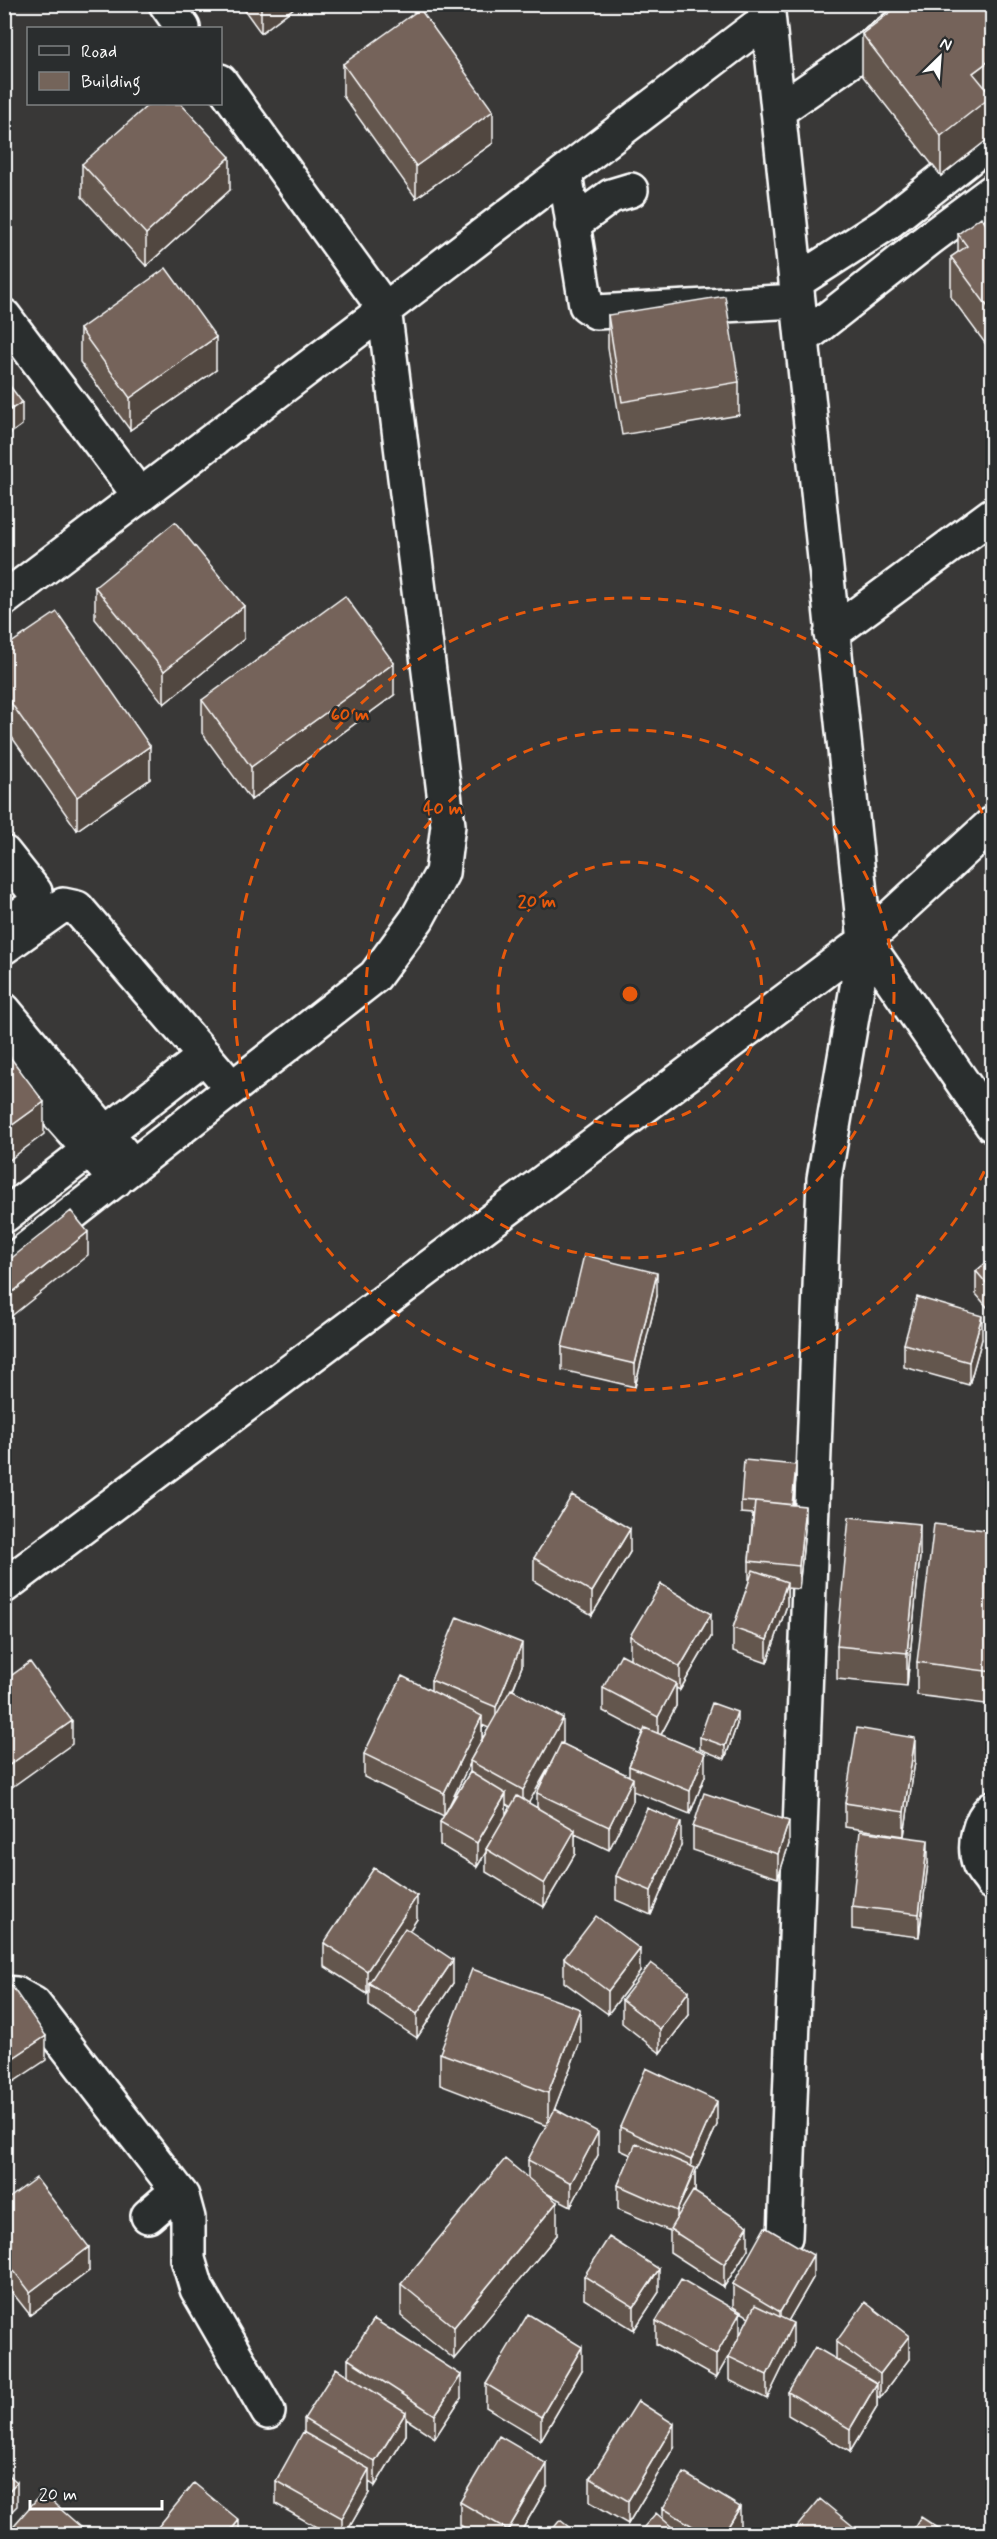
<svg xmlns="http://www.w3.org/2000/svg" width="997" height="2539" viewBox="0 0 997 2539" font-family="Mynerve,sans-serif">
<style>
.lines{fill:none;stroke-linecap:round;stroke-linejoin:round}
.minor-casing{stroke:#fff;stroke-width:38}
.minor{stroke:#2a2d2e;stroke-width:33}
.wall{fill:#64564d;stroke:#fff;stroke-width:1.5;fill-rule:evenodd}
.shaded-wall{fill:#51463f;stroke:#fff;stroke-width:1.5}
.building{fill:#74645a;stroke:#fff;stroke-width:1.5}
.ring{fill:none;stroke:#e8590c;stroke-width:3;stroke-dasharray:10 8}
.centre{fill:#e8590c;stroke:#2a2d2e;stroke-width:3}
.ring-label{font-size:18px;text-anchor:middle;font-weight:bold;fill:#e8590c;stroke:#2a2d2e;stroke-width:5;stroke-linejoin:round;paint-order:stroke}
</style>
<rect width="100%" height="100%" fill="#393837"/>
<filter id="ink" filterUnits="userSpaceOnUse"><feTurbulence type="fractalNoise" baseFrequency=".0167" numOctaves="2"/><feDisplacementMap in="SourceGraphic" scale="12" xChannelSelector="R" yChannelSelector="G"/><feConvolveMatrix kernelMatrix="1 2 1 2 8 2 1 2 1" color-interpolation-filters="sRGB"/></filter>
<g filter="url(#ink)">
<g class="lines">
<defs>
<path id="minor" d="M 166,4 L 183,28
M 767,4 L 865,941 L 824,1179 L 785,2237
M 778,111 L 876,43 L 926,4
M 565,173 L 586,305 L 596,312 L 798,301
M 572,225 L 611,196 L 631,190
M 796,282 L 886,224 L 992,140
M 4,316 L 140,496
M 802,339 L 929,239 L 992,192
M 4,599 L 768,18
M 831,634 L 992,515
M 4,853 L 35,892 L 35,905 L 4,926
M 865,941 L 992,1125
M 4,947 L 63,905 L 77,908 L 232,1088
M 4,1010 L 133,1166
M 4,1053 L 116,1180
M 106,1133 L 205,1056
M 4,1216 L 89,1150
M 4,1267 L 375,976 L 417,919 L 442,873 L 448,825 L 384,308 L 220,81
M 4,1586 L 865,941 L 992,824
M 992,1808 C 979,1820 973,1845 979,1863 C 981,1870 989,1877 992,1883
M 4,1993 L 16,1994 L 34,2004 L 182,2196 L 188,2218 L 188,2259 L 197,2289 L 268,2412
M 148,2216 L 177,2191"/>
</defs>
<use href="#minor" class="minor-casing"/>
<use href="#minor" class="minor"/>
</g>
<path class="wall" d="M 240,4 L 299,4 L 261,33 Z
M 993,4 L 992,136 L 941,176 L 862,75 L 862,34 Z
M 343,64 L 493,143 L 416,198 L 343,96 Z
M 82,164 L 230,190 L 146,266 L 82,197 Z
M 993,229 L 993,354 L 951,297 L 951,257 L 958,252 L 958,234 L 990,230 Z
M 608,315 L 739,382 L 739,415 L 622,435 L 608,348 Z
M 80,329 L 216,370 L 130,430 L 80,362 Z
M 95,587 L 244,639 L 164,704 L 95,619 Z
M 4,648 L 150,779 L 77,830 L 4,726 Z
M 394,695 L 251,800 L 202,733 L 202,700 Z
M 993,1257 L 993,1314 L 976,1294 L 976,1271 Z
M 657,1296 L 635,1387 L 562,1370 L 562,1347 Z
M 982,1339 L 969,1385 L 904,1367 L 904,1344 Z
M 796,1477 L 793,1505 L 805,1529 L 799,1589 L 787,1588 L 787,1605 L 767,1663 L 733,1651 L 733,1628 L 749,1582 L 749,1561 L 753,1514 L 741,1513 L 741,1501 Z
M 993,1531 L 993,1705 L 917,1695 L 917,1662 Z
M 630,1552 L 592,1615 L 534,1581 L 534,1558 Z
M 920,1556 L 907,1686 L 837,1679 L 837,1646 Z
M 630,1636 L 711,1637 L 680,1690 L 676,1688 L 676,1706 L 661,1735 L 705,1776 L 690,1814 L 633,1791 L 633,1801 L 609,1850 L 575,1834 L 575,1854 L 544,1907 L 486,1872 L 486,1852 L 477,1867 L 440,1845 L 440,1822 L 444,1816 L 364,1777 L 364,1754 L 431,1690 L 431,1680 L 522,1666 L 513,1690 L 563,1742 L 562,1744 L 629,1776 L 629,1766 L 643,1732 L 603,1711 L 603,1688 L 630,1658 ZM 482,1725 L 489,1728 L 482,1739 ZM 553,1759 L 537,1793 L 537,1808 L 528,1803 ZM 470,1763 L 470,1772 L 445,1814 ZM 506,1804 L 511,1807 L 506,1815 Z
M 737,1724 L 725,1759 L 700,1749 L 700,1737 Z
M 915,1761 L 904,1836 L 845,1827 L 845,1803 Z
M 693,1827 L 789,1844 L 778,1878 L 693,1850 Z
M 681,1845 L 651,1915 L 616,1900 L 616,1876 Z
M 928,1863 L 919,1937 L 852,1929 L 852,1906 Z
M 417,1919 L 409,1931 L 453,1983 L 417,2038 L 369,2006 L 369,1991 L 367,1994 L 324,1966 L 324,1943 Z
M 564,1958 L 640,1972 L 608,2014 L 564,1982 Z
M 622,2000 L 689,2015 L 660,2053 L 622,2023 Z
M 580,2042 L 551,2118 L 598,2155 L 571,2206 L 546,2193 L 557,2235 L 454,2359 L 401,2316 L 401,2284 L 528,2178 L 528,2160 L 547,2126 L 440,2085 L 440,2053 Z
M 717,2125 L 695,2173 L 695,2193 L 748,2249 L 724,2287 L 670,2252 L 670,2231 L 618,2209 L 618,2185 L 631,2155 L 620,2150 L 620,2127 Z
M 4,2202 L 89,2271 L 30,2315 L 4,2282 Z
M 584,2276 L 659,2292 L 634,2330 L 584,2299 Z
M 813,2278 L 788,2321 L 793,2346 L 767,2399 L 729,2380 L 729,2357 L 738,2340 L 716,2378 L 656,2344 L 656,2321 L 740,2336 L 749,2317 L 733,2307 L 733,2284 Z
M 836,2342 L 909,2359 L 880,2398 L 877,2396 L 877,2407 L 850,2452 L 788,2415 L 788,2392 L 836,2360 Z
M 348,2359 L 461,2398 L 435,2438 L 406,2419 L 406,2435 L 375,2486 L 369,2482 L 369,2493 L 345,2535 L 330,2535 L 276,2504 L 276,2481 L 304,2433 L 304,2419 L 348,2376 Z
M 582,2370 L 541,2440 L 486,2407 L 486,2384 Z
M 674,2447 L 628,2524 L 590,2502 L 590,2478 Z
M 547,2487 L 519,2535 L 476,2535 L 460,2525 L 460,2502 Z
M 663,2508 L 740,2531 L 738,2535 L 637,2535 L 663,2519 Z"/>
<path class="shaded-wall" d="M 261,4 L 299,4 L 261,33 Z
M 993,58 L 992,136 L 941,176 L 941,136 L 973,73 Z
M 493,111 L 493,143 L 416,198 L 416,166 Z
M 230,157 L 230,190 L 146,266 L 146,234 Z
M 216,337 L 216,370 L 130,430 L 130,398 Z
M 22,402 L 22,425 L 4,438 L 4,414 Z
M 244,606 L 244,639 L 164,704 L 164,671 Z
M 394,663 L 394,695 L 251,800 L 251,767 Z
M 150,746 L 150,779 L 77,830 L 77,797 Z
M 44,1102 L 44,1134 L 4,1164 L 4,1131 Z
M 88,1232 L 88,1255 L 4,1322 L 4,1299 Z
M 657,1273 L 657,1296 L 635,1387 L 635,1364 Z
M 982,1316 L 982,1339 L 969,1385 L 969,1362 Z
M 796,1465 L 796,1477 L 792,1518 L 792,1506 Z
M 805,1506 L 805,1529 L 799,1589 L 799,1566 Z
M 920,1524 L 920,1556 L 907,1686 L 907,1653 Z
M 630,1529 L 630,1552 L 592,1615 L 592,1592 Z
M 787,1582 L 787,1605 L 767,1663 L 767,1640 Z
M 711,1614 L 711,1637 L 680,1690 L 680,1667 Z
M 522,1643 L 522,1666 L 496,1731 L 496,1707 Z
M 676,1683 L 676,1706 L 658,1740 L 658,1717 Z
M 737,1712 L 737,1724 L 725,1759 L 725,1746 Z
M 482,1716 L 482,1739 L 470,1761 L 470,1763 L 444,1816 L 444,1793 Z
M 563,1718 L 563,1742 L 523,1813 L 523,1790 Z
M 72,1721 L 72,1744 L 5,1792 L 5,1768 Z
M 915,1738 L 915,1761 L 904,1836 L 904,1812 Z
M 705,1753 L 705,1776 L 690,1814 L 690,1791 Z
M 633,1778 L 633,1801 L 609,1850 L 609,1827 Z
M 506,1794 L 506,1817 L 486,1849 L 486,1852 L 477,1867 L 477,1843 Z
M 789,1821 L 789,1844 L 778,1878 L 778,1854 Z
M 681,1822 L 681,1845 L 651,1915 L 651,1891 Z
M 575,1830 L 575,1854 L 544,1907 L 544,1884 Z
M 928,1840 L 928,1863 L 919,1937 L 919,1914 Z
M 417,1896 L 417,1919 L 373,1986 L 369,1983 L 369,1991 L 367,1994 L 367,1971 Z
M 640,1949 L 640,1972 L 608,2014 L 608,1991 Z
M 453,1960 L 453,1983 L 417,2038 L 417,2014 Z
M 689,1991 L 689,2015 L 660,2053 L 660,2029 Z
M 580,2009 L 580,2042 L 548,2126 L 548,2093 Z
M 46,2036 L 46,2060 L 4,2088 L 4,2064 Z
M 717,2101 L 717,2125 L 695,2173 L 695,2192 L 677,2235 L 677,2211 L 691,2179 L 691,2160 Z
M 598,2132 L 598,2155 L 571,2206 L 571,2183 Z
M 557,2202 L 557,2235 L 454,2359 L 454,2327 Z
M 748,2226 L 748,2249 L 724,2287 L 724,2264 Z
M 89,2247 L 89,2271 L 30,2315 L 30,2292 Z
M 813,2255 L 813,2278 L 780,2335 L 780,2312 Z
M 659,2269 L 659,2292 L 634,2330 L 634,2307 Z
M 740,2313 L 740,2336 L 716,2378 L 716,2355 Z
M 793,2323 L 793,2346 L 767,2399 L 767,2375 Z
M 909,2336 L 909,2359 L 880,2398 L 880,2374 Z
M 582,2347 L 582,2370 L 541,2440 L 541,2417 Z
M 461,2375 L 461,2398 L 435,2438 L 435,2415 Z
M 877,2383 L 877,2407 L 850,2452 L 850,2429 Z
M 406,2412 L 406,2435 L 375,2486 L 375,2462 Z
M 674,2424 L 674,2447 L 628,2524 L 628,2501 Z
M 547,2464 L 547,2487 L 519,2535 L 508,2535 L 508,2530 Z
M 369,2469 L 369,2493 L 345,2535 L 342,2535 L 342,2518 Z
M 17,2482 L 17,2506 L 4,2519 L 4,2496 Z
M 740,2507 L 740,2531 L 738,2535 L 723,2535 Z
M 239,2520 L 239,2535 L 227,2535 Z
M 854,2527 L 854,2535 L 848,2535 Z"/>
<path class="building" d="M 901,4 L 993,4 L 993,58 L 973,73 L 992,96 L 941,136 L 862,34 Z
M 420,9 L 493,111 L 416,166 L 343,64 Z
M 149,104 L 181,104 L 230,157 L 146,234 L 82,164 Z
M 981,217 L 990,230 L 993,229 L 993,314 L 951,257 L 967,246 L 958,234 Z
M 166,268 L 216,337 L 130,398 L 80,329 Z
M 725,296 L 739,382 L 622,402 L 608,315 Z
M 4,378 L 22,402 L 4,414 Z
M 175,522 L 244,606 L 164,671 L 95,587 Z
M 345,596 L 394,663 L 251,767 L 202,700 Z
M 57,612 L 150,746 L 77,797 L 4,693 L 4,648 Z
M 4,1049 L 44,1102 L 4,1131 Z
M 71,1211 L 88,1232 L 4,1299 L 4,1264 Z
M 584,1255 L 657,1273 L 635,1364 L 562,1347 Z
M 993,1257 L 993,1291 L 976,1271 Z
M 917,1297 L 982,1316 L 969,1362 L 904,1344 Z
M 744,1460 L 796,1465 L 792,1505 L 755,1501 L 754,1502 L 741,1501 Z
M 572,1495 L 630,1529 L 592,1592 L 534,1558 Z
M 755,1501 L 805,1506 L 799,1566 L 749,1561 Z
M 849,1517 L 920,1524 L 907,1653 L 837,1646 Z
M 934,1524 L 993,1531 L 993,1672 L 917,1662 Z
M 753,1570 L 787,1582 L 767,1640 L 733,1628 Z
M 661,1584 L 711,1614 L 680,1667 L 630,1636 Z
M 457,1617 L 522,1643 L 496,1707 L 431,1680 Z
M 621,1654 L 676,1683 L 658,1717 L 603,1688 Z
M 30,1662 L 72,1721 L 5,1768 L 4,1681 Z
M 402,1676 L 482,1716 L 444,1793 L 364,1754 Z
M 511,1689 L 563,1718 L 523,1790 L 470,1761 Z
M 712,1703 L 737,1712 L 725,1746 L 700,1737 Z
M 645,1728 L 705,1753 L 690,1791 L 629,1766 Z
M 857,1728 L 915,1738 L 904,1812 L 845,1803 Z
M 561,1743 L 633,1778 L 609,1827 L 537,1793 Z
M 470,1772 L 506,1794 L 477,1843 L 440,1822 Z
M 704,1793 L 789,1821 L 778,1854 L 693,1827 Z
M 517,1796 L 575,1830 L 544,1884 L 486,1849 Z
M 647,1808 L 681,1822 L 651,1891 L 616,1876 Z
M 860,1831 L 928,1840 L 919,1914 L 852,1906 Z
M 374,1868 L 417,1896 L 367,1971 L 324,1943 Z
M 596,1916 L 640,1949 L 608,1991 L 564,1958 Z
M 405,1928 L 453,1960 L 417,2014 L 369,1983 Z
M 651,1963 L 689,1991 L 660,2029 L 622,2000 Z
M 472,1969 L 580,2009 L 548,2093 L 440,2053 Z
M 11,1985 L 46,2036 L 4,2064 L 4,1989 Z
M 646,2068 L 717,2101 L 691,2160 L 620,2127 Z
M 555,2109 L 598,2132 L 571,2183 L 528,2160 Z
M 636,2143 L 695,2168 L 677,2211 L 618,2185 Z
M 505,2159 L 557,2202 L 454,2327 L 401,2284 Z
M 36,2178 L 89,2247 L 30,2292 L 4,2258 L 4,2202 Z
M 693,2191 L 748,2226 L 724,2264 L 670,2229 Z
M 765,2227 L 813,2255 L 780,2312 L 733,2284 Z
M 609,2237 L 659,2269 L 634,2307 L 584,2276 Z
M 681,2279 L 740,2313 L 716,2355 L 656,2321 Z
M 865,2302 L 909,2336 L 880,2374 L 836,2342 Z
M 755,2305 L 793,2323 L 767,2375 L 729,2357 Z
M 528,2314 L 582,2347 L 541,2417 L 486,2384 Z
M 374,2319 L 461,2375 L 435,2415 L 348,2359 Z
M 815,2347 L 877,2383 L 850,2429 L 788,2392 Z
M 336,2368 L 406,2412 L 375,2462 L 304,2419 Z
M 638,2401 L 674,2424 L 628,2501 L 590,2478 Z
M 303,2432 L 369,2469 L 342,2518 L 276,2481 Z
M 499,2436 L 547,2464 L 508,2530 L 460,2502 Z
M 4,2471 L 17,2482 L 4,2496 Z
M 684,2473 L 740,2507 L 723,2535 L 707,2535 L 663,2508 Z
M 194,2483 L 239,2520 L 227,2535 L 155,2535 L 153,2533 Z
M 42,2493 L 89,2534 L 89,2535 L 13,2535 L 9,2531 Z
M 820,2499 L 854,2527 L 848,2535 L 790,2535 Z
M 656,2513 L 681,2535 L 637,2535 Z
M 921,2517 L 949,2535 L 910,2535 Z
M 560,2520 L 579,2535 L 548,2535 Z"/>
</g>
<g class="ring">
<circle cx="630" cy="994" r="132"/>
<circle cx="630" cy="994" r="264"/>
<path d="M992 1155A396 396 0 1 1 992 833"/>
</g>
<circle cx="630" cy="994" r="9" class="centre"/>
<g class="ring-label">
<text x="350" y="720">60 m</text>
<text x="443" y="814">40 m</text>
<text x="537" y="907">20 m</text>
</g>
<rect width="997" height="2539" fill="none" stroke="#2a2d2e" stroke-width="24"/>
<rect x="12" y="12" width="973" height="2515" fill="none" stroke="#fff" stroke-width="2" filter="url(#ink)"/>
<rect x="27" y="27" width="195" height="78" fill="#2a2d2e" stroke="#7f8182" stroke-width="1.5"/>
<rect x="39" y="46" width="30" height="9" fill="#2a2d2e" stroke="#7f8182" stroke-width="1.5"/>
<text x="81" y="57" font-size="18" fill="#ffffff">Road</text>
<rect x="39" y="72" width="30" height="18" fill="#74645a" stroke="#7f8182" stroke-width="1.5"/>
<text x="81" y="87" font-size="18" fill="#ffffff">Building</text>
<g transform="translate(940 57) rotate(25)" stroke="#2a2d2e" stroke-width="4.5" paint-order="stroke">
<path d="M0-4.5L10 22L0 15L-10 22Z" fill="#ffffff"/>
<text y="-9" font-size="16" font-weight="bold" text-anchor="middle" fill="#ffffff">N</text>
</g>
<path d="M30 2500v9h132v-9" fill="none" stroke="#ffffff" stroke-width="3"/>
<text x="39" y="2500" font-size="18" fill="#ffffff" stroke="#2a2d2e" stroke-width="4.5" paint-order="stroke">20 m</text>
</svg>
